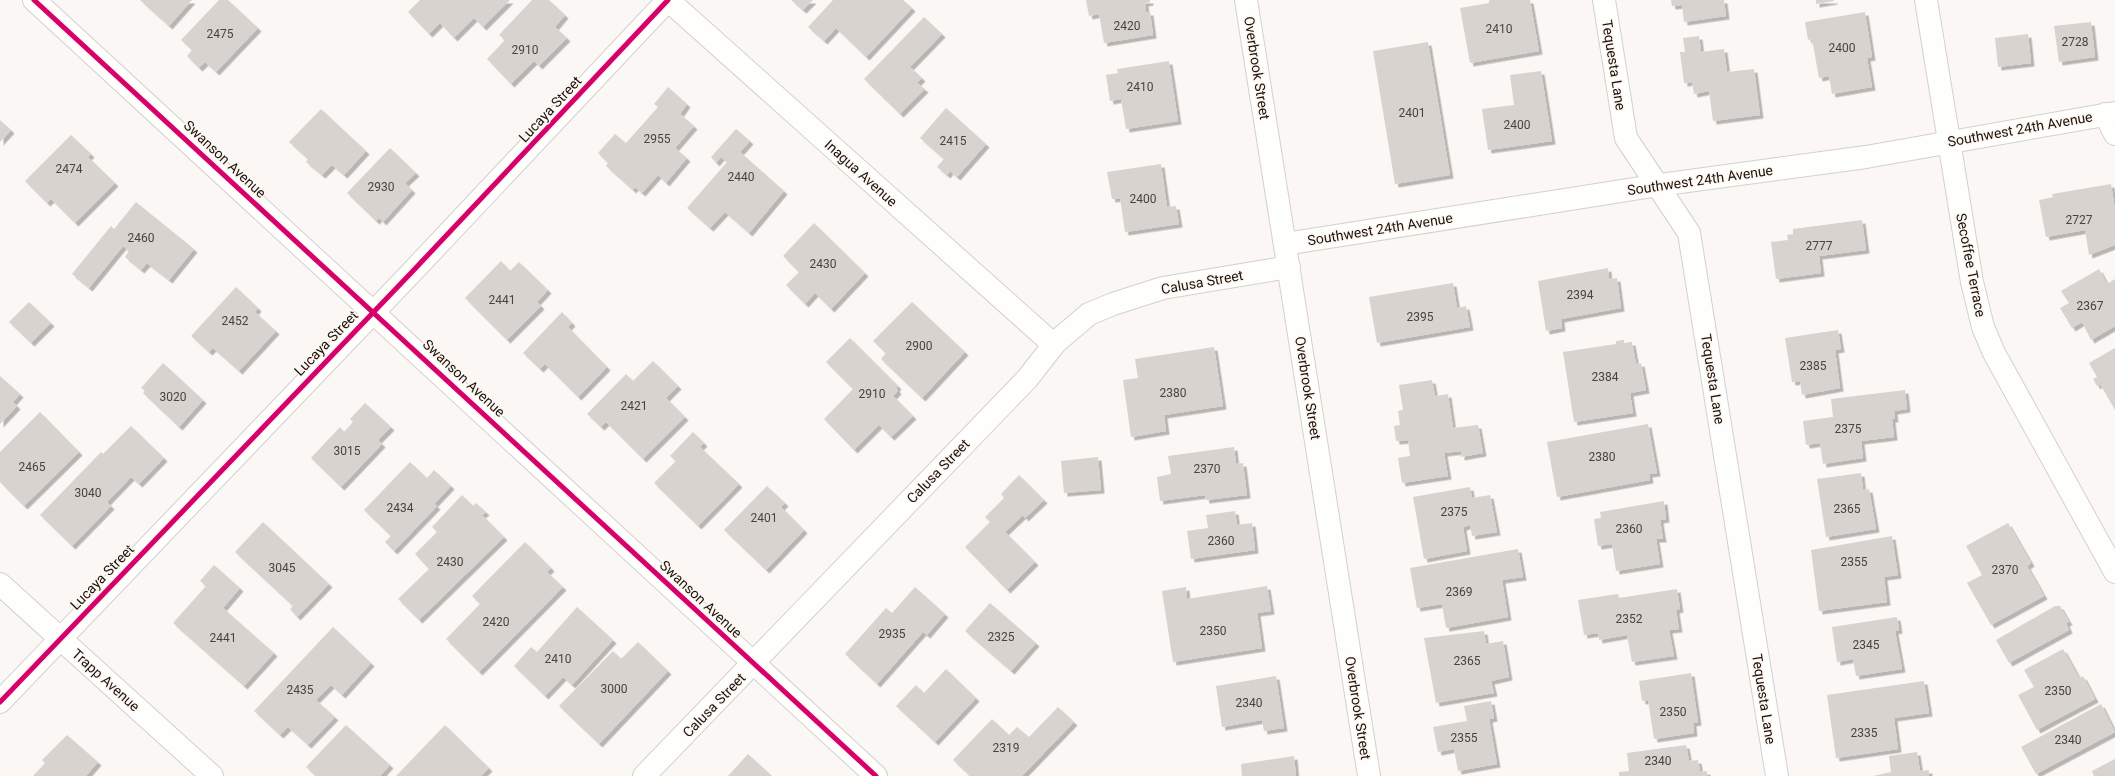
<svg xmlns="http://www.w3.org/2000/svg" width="2115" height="776" viewBox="0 0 2115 776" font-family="Roboto,sans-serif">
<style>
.building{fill:#d8d3cf;filter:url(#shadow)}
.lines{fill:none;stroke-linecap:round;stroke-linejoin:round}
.minor-casing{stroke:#d5d0cc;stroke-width:24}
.minor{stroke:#fefefd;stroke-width:22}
.cycleway-casing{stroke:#fef6f0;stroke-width:8}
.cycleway{stroke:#d6006c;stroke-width:5}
.labels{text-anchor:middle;stroke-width:3;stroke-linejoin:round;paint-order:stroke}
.number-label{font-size:12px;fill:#49433e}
.street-label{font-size:14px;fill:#19130e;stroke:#fef6f0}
</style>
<defs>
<filter id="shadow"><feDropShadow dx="3.5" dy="3.5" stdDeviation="0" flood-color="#0004"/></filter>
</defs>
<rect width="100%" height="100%" fill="#faf7f4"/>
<path class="building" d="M 140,0 L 192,0 L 169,26 Z
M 219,0 L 228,0 L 258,28 L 216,72 L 205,62 L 199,68 L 187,56 L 192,50 L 181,40 Z
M 420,0 L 510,0 L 483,27 L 474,18 L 454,38 L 440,23 L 429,34 L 408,12 Z
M 532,0 L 549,0 L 565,15 L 555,27 L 567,38 L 539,66 L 534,61 L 511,84 L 487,59 L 505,40 L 499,35 Z
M 791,0 L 813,0 L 803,10 Z
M 833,0 L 903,0 L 912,8 L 866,57 L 836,28 L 824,41 L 808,27 Z
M 1086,0 L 1150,0 L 1150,2 L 1145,3 L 1146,12 L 1150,12 L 1153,35 L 1104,43 L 1099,14 L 1089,16 Z
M 1489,0 L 1530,0 L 1539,51 L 1470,63 L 1460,8 L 1489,3 Z
M 1671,0 L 1724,0 L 1726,16 L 1684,22 L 1682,5 L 1672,6 Z
M 1816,0 L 1834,0 L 1834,1 L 1816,4 Z
M 1865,12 L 1872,57 L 1867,58 L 1872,87 L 1832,94 L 1829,76 L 1819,78 L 1812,39 L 1808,40 L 1805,22 Z
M 924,17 L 942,34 L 910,67 L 922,78 L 917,83 L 925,89 L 900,114 L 864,79 Z
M 2091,22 L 2095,57 L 2059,62 L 2054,26 Z
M 2028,34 L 2031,63 L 1998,67 L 1995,38 Z
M 1699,36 L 1701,52 L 1724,49 L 1727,72 L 1754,69 L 1760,115 L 1713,121 L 1709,91 L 1694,94 L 1692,82 L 1684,83 L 1680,52 L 1685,52 L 1683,38 Z
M 1428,42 L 1450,175 L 1395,184 L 1373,51 Z
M 1169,61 L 1178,121 L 1126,129 L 1121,99 L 1110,101 L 1106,75 L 1118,73 L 1117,69 Z
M 1541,71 L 1552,141 L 1488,150 L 1482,109 L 1514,105 L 1510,75 Z
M 668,87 L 687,104 L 680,114 L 694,126 L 675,148 L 687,158 L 666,183 L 658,175 L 642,193 L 635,187 L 633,190 L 606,166 L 608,163 L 598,153 L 615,134 L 626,143 L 658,107 L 654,104 Z
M 946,108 L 986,144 L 957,177 L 950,171 L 947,175 L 937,167 L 944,159 L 920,138 Z
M 321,109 L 366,151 L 344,175 L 332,165 L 322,175 L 306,162 L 308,159 L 289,142 Z
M 0,120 L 11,130 L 0,142 Z
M 736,129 L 750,141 L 740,152 L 784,191 L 749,233 L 725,212 L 710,228 L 687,208 L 727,162 L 721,157 L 716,163 L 711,157 Z
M 71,135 L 91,154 L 88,157 L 115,183 L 75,223 L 51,199 L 47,203 L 25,181 Z
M 390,148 L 416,173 L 405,183 L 412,190 L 383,222 L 379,218 L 376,221 L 347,193 Z
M 1161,164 L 1167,207 L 1176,206 L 1179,224 L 1125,232 L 1120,198 L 1112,199 L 1107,172 Z
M 2111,184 L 2115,210 L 2115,245 L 2089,255 L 2085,230 L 2046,237 L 2039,200 L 2053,197 L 2052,194 Z
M 136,202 L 194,249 L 169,280 L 147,263 L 141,270 L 125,257 L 129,251 L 123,246 L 89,288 L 72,274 L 111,226 L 114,229 Z
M 1862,220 L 1866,250 L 1819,256 L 1821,273 L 1776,279 L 1771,242 L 1788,240 L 1787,235 L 1793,234 L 1793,229 Z
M 814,223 L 865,273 L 831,309 L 815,293 L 805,304 L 786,285 L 799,272 L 783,256 Z
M 501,261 L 510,271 L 519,262 L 548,290 L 537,302 L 541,306 L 507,340 L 465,298 Z
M 1608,268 L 1609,279 L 1617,278 L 1621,308 L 1561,319 L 1562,328 L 1546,331 L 1538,281 Z
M 2099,269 L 2107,284 L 2115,279 L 2115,326 L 2091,340 L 2082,322 L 2072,328 L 2060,308 L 2069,303 L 2061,291 Z
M 1453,283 L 1457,308 L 1466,306 L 1470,327 L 1377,343 L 1369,297 Z
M 236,287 L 258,308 L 255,312 L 276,331 L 239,371 L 213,348 L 209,352 L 191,336 Z
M 29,302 L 51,323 L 31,343 L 9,322 Z
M 912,302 L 965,352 L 922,398 L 881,359 L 886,353 L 873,341 Z
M 562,312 L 572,323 L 568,327 L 607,367 L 578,397 L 545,364 L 540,369 L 523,353 Z
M 1838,330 L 1841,349 L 1835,350 L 1840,388 L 1802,395 L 1800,381 L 1792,382 L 1785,338 Z
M 850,338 L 898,386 L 896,388 L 898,391 L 893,396 L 913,416 L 891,437 L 879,425 L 854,450 L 824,419 L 853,389 L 826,362 Z
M 1624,340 L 1624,343 L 1632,342 L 1636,364 L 1641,363 L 1646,390 L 1630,393 L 1633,413 L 1574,422 L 1563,352 L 1616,344 L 1616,341 Z
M 1214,347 L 1223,406 L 1164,415 L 1166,431 L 1131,437 L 1123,380 L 1138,378 L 1135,359 Z
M 2115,348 L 2115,410 L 2100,384 L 2097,386 L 2093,379 L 2097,377 L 2089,363 Z
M 653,361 L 678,386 L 666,398 L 685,417 L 643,459 L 606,422 L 601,427 L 587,414 L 626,374 L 633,381 Z
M 163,363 L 203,400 L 179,427 L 143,393 L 145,391 L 141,388 Z
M 0,376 L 20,394 L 13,402 L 17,406 L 0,424 Z
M 1432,380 L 1435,396 L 1448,394 L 1453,428 L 1478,425 L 1483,453 L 1461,457 L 1461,451 L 1444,453 L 1448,476 L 1402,483 L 1398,458 L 1410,456 L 1408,440 L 1396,441 L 1394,426 L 1400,425 L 1398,411 L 1403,410 L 1399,385 Z
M 1905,390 L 1907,409 L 1894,411 L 1895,419 L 1892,419 L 1894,437 L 1861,441 L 1863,458 L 1823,464 L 1820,443 L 1806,445 L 1803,421 L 1833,417 L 1831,399 Z
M 365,403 L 391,427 L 378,440 L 382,444 L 341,487 L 311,458 L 340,427 L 344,432 L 353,422 L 350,419 Z
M 40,412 L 79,452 L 24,506 L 0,482 L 0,452 Z
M 1648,424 L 1657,473 L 1649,474 L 1650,480 L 1557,497 L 1547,442 Z
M 131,426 L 164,458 L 139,484 L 131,477 L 107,502 L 111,506 L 72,546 L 40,515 L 101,452 L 103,454 Z
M 693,432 L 704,443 L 700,447 L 739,484 L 698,526 L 654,483 L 676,461 L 670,456 Z
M 1234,447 L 1236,464 L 1243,463 L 1247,495 L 1206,500 L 1205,495 L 1160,501 L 1157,477 L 1171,474 L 1168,456 Z
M 1098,457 L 1101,490 L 1064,493 L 1061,461 Z
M 410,462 L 427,478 L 434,470 L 451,486 L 434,504 L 437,506 L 394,551 L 385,542 L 391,536 L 364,510 Z
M 1861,473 L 1863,490 L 1869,489 L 1876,529 L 1826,537 L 1817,479 Z
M 1019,475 L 1044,500 L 1025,518 L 1023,515 L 1005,532 L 1035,562 L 1007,590 L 965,547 L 990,522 L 985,517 L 1004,498 L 1001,494 Z
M 767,486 L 785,503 L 781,507 L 804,530 L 766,570 L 724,530 Z
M 1470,487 L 1472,498 L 1490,495 L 1497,532 L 1472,536 L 1470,525 L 1463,527 L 1467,551 L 1424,559 L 1413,497 Z
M 462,495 L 473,506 L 476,503 L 486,512 L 482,515 L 504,537 L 419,620 L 398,599 L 429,569 L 415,554 L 437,532 L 432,527 Z
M 1664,501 L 1666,519 L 1660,520 L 1663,539 L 1656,539 L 1660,564 L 1616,571 L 1612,544 L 1598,546 L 1594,519 L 1601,518 L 1600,512 Z
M 1235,511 L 1237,525 L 1252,523 L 1255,550 L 1191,559 L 1187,531 L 1208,528 L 1206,515 Z
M 263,522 L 329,584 L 297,617 L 290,609 L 293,606 L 235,552 Z
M 2008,523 L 2031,563 L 2027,566 L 2044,596 L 1991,625 L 1967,583 L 1982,575 L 1966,546 Z
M 1892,536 L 1898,575 L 1884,577 L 1887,602 L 1819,611 L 1811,550 Z
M 525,542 L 551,568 L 547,572 L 563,587 L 479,672 L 446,639 L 480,604 L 472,596 Z
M 1518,549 L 1523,577 L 1502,580 L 1508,617 L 1446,628 L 1442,604 L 1417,608 L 1410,568 Z
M 214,565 L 240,588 L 223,608 L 274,653 L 244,686 L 173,623 L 206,586 L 200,581 Z
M 1267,586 L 1271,611 L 1257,613 L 1262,648 L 1173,662 L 1162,591 L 1186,587 L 1187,599 Z
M 915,587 L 945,614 L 927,635 L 923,632 L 877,684 L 845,654 L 886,608 L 892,613 Z
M 1677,589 L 1680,609 L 1676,610 L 1679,629 L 1669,630 L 1674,656 L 1632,662 L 1627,635 L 1599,640 L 1598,633 L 1584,635 L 1578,600 L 1618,594 L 1619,598 Z
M 990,603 L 1036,643 L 1011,671 L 965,631 Z
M 2055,606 L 2060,606 L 2069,622 L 2066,623 L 2069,630 L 2009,663 L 1996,640 Z
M 577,607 L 613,640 L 572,685 L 563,677 L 545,696 L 514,666 L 531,647 L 537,652 Z
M 1897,617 L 1899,630 L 1895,631 L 1902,669 L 1856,676 L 1853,659 L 1837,662 L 1832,627 Z
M 333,627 L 371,663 L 342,695 L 331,685 L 316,700 L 335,717 L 308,745 L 288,727 L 280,735 L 254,711 Z
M 1484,631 L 1486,644 L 1503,641 L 1509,677 L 1491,681 L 1494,693 L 1436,703 L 1424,638 Z
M 638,642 L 668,671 L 599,744 L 559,706 L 613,651 L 621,659 Z
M 2063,649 L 2079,678 L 2083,676 L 2095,699 L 2037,730 L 2018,695 L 2034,687 L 2024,670 Z
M 946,669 L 976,698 L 935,742 L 896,706 L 916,685 L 924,693 Z
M 1691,673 L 1698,722 L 1693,723 L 1694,733 L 1654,739 L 1648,700 L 1642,701 L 1639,681 Z
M 1276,676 L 1284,728 L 1264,731 L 1262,720 L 1222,727 L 1216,686 Z
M 1924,681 L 1929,713 L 1894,718 L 1898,749 L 1836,758 L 1827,695 Z
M 1491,701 L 1494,718 L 1489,719 L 1497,764 L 1458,771 L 1454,749 L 1438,752 L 1433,727 L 1467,721 L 1464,706 Z
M 2101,704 L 2115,732 L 2036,774 L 2021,747 Z
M 1058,707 L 1074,722 L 1022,776 L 970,776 L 953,760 L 992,719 L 1009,735 L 1017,727 L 1029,737 Z
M 346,725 L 390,765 L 380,776 L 316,776 L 306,767 Z
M 445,725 L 489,768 L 481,776 L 396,776 Z
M 67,735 L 98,762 L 86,776 L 33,776 L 45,763 L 42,760 Z
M 1686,745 L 1689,761 L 1698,760 L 1700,772 L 1707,771 L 1707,776 L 1619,776 L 1619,772 L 1629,771 L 1627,753 Z
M 1917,752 L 1920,771 L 1929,770 L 1929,776 L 1873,776 L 1891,772 L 1889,756 Z
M 748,754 L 772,776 L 728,776 Z
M 1294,756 L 1296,776 L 1242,776 L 1241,764 Z
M 2115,759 L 2115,776 L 2094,776 L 2092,771 Z"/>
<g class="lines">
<defs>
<path id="minor" d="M 34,0 L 876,776
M 668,0 L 1054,345
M 1246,0 L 1369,776
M 1604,0 L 1626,138 L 1689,233 L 1777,776
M 1926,0 L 1972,282 L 1983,327 L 1994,353 L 2115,572
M 2105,114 L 2115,134
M 1285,244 L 1659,185 L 1866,157 L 2115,113
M 0,584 L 212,776
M 0,702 L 411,273 L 668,0
M 644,776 L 1027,379 L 1056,342 L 1089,314 L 1113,304 L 1163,288 L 1289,267"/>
</defs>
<use href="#minor" class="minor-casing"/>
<use href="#minor" class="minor"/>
<defs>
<path id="cycleway" d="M 34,0 L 876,776
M 0,702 L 411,273 L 668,0"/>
</defs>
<use href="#cycleway" class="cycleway-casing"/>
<use href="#cycleway" class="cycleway"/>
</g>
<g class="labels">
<g class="number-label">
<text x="1127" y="30">2420</text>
<text x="1499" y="33">2410</text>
<text x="220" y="38">2475</text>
<text x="2075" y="46">2728</text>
<text x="1842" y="52">2400</text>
<text x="525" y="54">2910</text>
<text x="1140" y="91">2410</text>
<text x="1412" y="117">2401</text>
<text x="1517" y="129">2400</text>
<text x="657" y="143">2955</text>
<text x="953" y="145">2415</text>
<text x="69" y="173">2474</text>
<text x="741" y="181">2440</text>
<text x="381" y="191">2930</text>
<text x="1143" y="203">2400</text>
<text x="2079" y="224">2727</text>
<text x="141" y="242">2460</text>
<text x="1819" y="250">2777</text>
<text x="823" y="268">2430</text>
<text x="1580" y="299">2394</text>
<text x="502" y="304">2441</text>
<text x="2090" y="310">2367</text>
<text x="1420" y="321">2395</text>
<text x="235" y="325">2452</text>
<text x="919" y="350">2900</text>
<text x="1813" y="370">2385</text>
<text x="1605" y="381">2384</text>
<text x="1173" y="397">2380</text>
<text x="872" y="398">2910</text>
<text x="173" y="401">3020</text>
<text x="634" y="410">2421</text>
<text x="1848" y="433">2375</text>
<text x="347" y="455">3015</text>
<text x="1602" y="461">2380</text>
<text x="32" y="471">2465</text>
<text x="1207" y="473">2370</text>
<text x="88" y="497">3040</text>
<text x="400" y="512">2434</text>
<text x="1847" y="513">2365</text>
<text x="1454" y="516">2375</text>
<text x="764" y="522">2401</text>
<text x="1629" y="533">2360</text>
<text x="1221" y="545">2360</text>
<text x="450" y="566">2430</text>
<text x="1854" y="566">2355</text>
<text x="282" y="572">3045</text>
<text x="2005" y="574">2370</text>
<text x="1459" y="596">2369</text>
<text x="1629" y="623">2352</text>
<text x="496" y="626">2420</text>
<text x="1213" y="635">2350</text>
<text x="892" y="638">2935</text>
<text x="1001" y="641">2325</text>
<text x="223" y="642">2441</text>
<text x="1866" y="649">2345</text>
<text x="558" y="663">2410</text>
<text x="1467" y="665">2365</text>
<text x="614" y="693">3000</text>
<text x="300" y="694">2435</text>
<text x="2058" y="695">2350</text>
<text x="1249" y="707">2340</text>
<text x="1673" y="716">2350</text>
<text x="1864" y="737">2335</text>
<text x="1464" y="742">2355</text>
<text x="2068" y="744">2340</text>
<text x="1006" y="752">2319</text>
<text x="1658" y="765">2340</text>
</g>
<g class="street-label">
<text transform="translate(1614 65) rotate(81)" y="5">Tequesta Lane</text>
<text transform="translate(1257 68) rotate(81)" y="5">Overbrook Street</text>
<text transform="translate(550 109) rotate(-47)" y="5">Lucaya Street</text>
<text transform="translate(2020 129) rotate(-10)" y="5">Southwest 24th Avenue</text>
<text transform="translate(225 159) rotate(43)" y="5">Swanson Avenue</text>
<text transform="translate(861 173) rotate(42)" y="5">Inagua Avenue</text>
<text transform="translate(1700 180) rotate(-8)" y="5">Southwest 24th Avenue</text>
<text transform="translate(1380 229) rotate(-9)" y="5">Southwest 24th Avenue</text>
<text transform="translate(1971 265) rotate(79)" y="5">Secoffee Terrace</text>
<text transform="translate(1202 282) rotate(-10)" y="5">Calusa Street</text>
<text transform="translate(326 343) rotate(-46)" y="5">Lucaya Street</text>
<text transform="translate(464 378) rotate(43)" y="5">Swanson Avenue</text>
<text transform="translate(1713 379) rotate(81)" y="5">Tequesta Lane</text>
<text transform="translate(1308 388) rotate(81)" y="5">Overbrook Street</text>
<text transform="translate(938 471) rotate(-46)" y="5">Calusa Street</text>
<text transform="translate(102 577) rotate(-46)" y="5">Lucaya Street</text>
<text transform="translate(701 599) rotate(43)" y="5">Swanson Avenue</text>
<text transform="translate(106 680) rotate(42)" y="5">Trapp Avenue</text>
<text transform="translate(1764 699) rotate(81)" y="5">Tequesta Lane</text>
<text transform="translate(714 705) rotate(-46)" y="5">Calusa Street</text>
<text transform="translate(1358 708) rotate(81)" y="5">Overbrook Street</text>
</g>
</g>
</svg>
